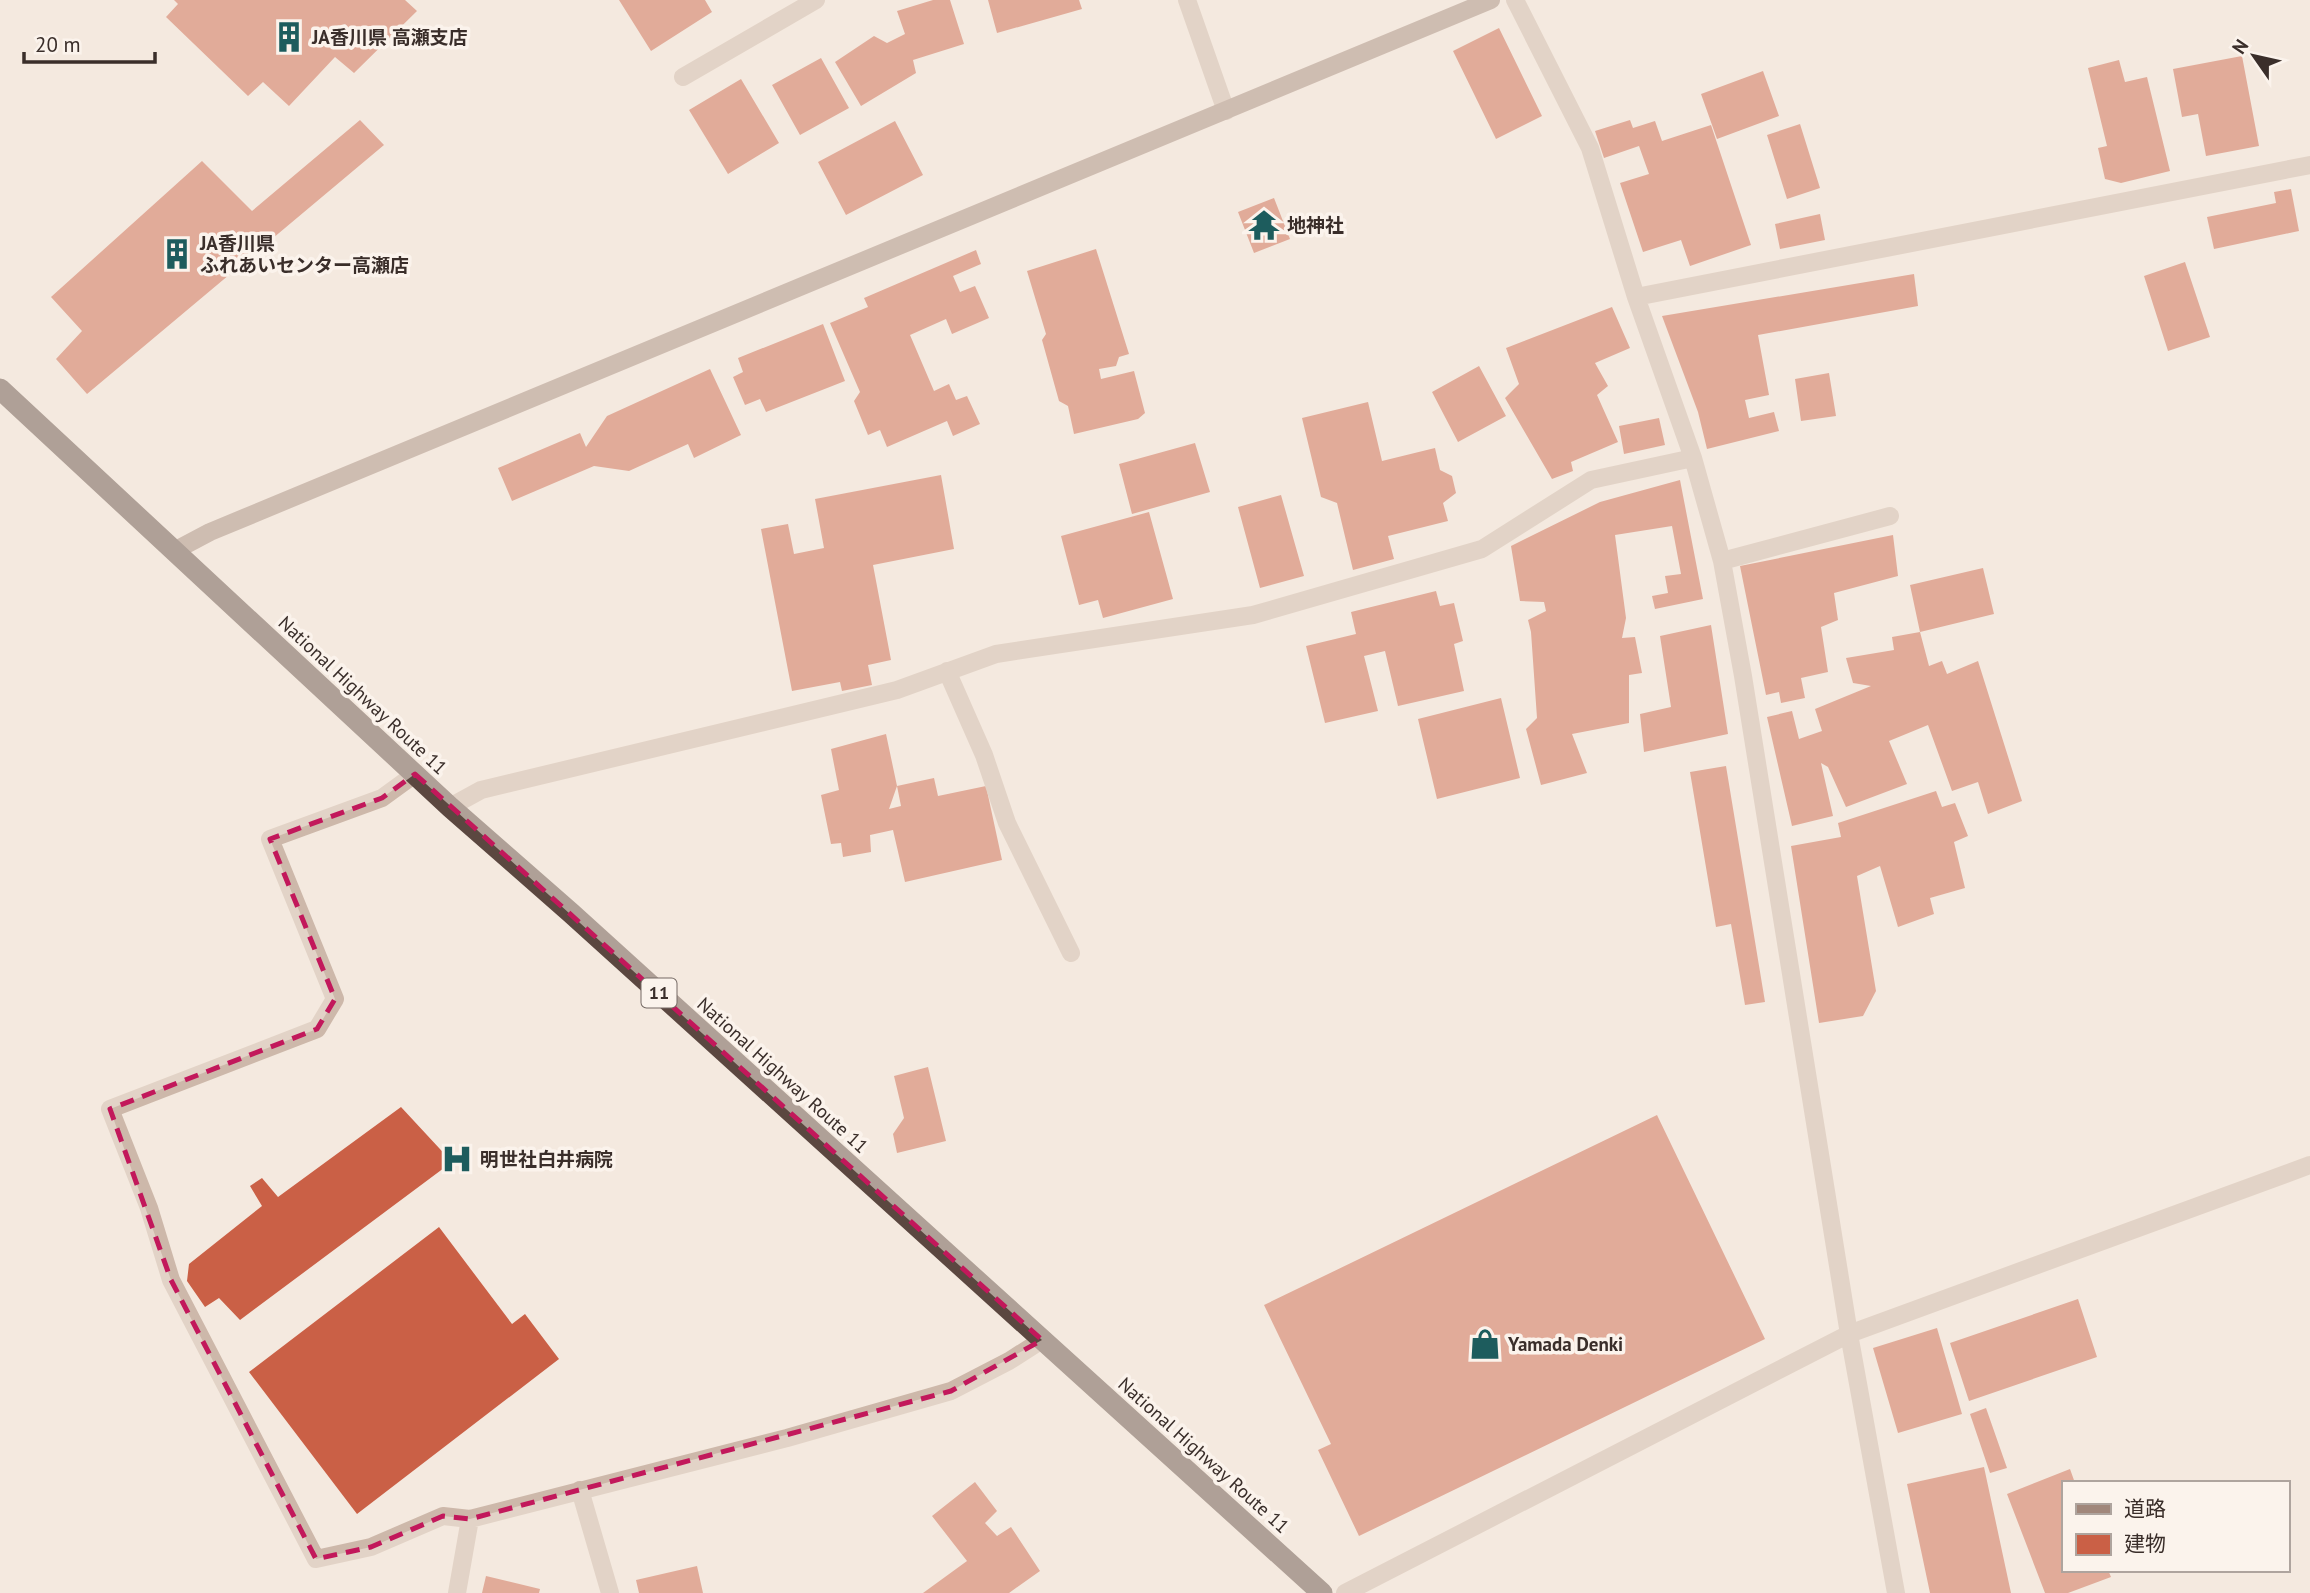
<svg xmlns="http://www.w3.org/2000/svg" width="2310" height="1593" viewBox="0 0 2310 1593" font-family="'PT Sans','Noto Sans JP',sans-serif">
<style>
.building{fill:#ca6046;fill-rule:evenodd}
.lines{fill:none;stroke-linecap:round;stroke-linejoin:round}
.street{stroke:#cdb8aa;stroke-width:18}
.secondary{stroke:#a1877b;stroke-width:18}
.highway{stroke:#5b4740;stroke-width:21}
.marked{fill:none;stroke:#c2185b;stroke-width:5;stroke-dasharray:14 9;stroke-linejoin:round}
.labels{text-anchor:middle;stroke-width:7;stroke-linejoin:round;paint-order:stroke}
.shield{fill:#fbf3ec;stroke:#746964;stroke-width:2}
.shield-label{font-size:18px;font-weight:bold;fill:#3a2e2a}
.poi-label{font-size:19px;font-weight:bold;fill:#3a2e2a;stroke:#fbf3ec;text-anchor:start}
.street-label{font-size:19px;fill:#3a2e2a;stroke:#fbf3ec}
</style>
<rect width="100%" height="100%" fill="#f4e9df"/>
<path class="building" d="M 174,0 L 405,0 L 417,11 L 354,73 L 335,57 L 289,106 L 263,82 L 248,96 L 166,17 L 178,4 Z
M 619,0 L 705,0 L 712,12 L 651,51 Z
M 933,0 L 950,0 L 964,44 L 913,60 L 916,73 L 861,106 L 835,62 L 874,36 L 887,43 L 905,34 L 897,11 Z
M 988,0 L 1079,0 L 1082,9 L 997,33 Z
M 1499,28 L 1542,116 L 1496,139 L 1453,51 Z
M 2242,56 L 2259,146 L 2206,156 L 2198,114 L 2182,117 L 2173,69 Z
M 821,58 L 849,108 L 800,135 L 772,85 Z
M 2119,60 L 2125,82 L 2147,77 L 2170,171 L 2121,183 L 2105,179 L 2098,148 L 2107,146 L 2088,68 Z
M 1763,71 L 1779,116 L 1717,139 L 1701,94 Z
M 741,79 L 779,143 L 728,174 L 689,110 Z
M 360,120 L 384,145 L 87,394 L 56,359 L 82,331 L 51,297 L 202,161 L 252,211 Z
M 1630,120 L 1633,128 L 1655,121 L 1662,141 L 1711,125 L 1751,245 L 1690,266 L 1681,240 L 1643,252 L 1620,183 L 1649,174 L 1639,146 L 1604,158 L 1595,131 Z
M 895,121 L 923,175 L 846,215 L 818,162 Z
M 1800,124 L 1820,188 L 1787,199 L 1767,135 Z
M 2291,189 L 2299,231 L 2214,249 L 2207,217 L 2276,203 L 2274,192 Z
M 1274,198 L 1290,239 L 1254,253 L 1238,212 Z
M 1820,214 L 1825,240 L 1780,249 L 1775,224 Z
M 1096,249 L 1129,354 L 1119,357 L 1116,366 L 1099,369 L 1101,379 L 1134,371 L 1145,413 L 1138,419 L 1074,434 L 1068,406 L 1059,401 L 1042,340 L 1046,334 L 1027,271 Z
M 976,250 L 981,264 L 953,276 L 960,292 L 975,286 L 989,318 L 952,334 L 946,319 L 910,335 L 934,391 L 949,384 L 956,400 L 967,396 L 980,424 L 953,436 L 947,421 L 887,447 L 880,430 L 868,435 L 854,401 L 860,392 L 830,323 L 868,307 L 864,298 Z
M 2185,262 L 2210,337 L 2168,351 L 2144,276 Z
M 1914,274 L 1918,306 L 1758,335 L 1769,395 L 1745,400 L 1749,418 L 1774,412 L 1779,431 L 1707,449 L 1698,412 L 1662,316 Z
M 1612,307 L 1630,348 L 1595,363 L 1608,386 L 1597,395 L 1618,442 L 1571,462 L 1573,471 L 1552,479 L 1505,398 L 1519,384 L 1506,348 Z
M 823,324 L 845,381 L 766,412 L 760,399 L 745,405 L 733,377 L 743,372 L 738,358 Z
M 1479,366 L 1506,416 L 1458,442 L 1432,392 Z
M 710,369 L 741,435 L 694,458 L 688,444 L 629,471 L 594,466 L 512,501 L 498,468 L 580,433 L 586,447 L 607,416 Z
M 1829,373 L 1836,416 L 1801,421 L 1795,379 Z
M 1368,402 L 1382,461 L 1435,448 L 1440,470 L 1452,476 L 1456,493 L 1443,503 L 1448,521 L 1388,536 L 1394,559 L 1353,570 L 1337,503 L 1321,497 L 1302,418 Z
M 1659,418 L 1665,445 L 1624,454 L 1619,426 Z
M 1195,443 L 1210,492 L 1132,514 L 1119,464 Z
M 941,475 L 954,549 L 873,565 L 891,660 L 868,665 L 872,685 L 842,691 L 840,682 L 792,691 L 761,529 L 788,524 L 794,554 L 824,548 L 815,499 Z
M 1680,480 L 1703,599 L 1655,609 L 1652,596 L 1668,593 L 1665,576 L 1681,574 L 1672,526 L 1615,535 L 1626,618 L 1622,638 L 1635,637 L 1642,673 L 1629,675 L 1629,723 L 1572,734 L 1587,773 L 1541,785 L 1526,729 L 1537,718 L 1531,632 L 1528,620 L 1546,611 L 1544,602 L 1520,601 L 1511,546 L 1600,502 Z
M 1281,495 L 1304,576 L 1260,588 L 1238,507 Z
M 1149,512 L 1173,599 L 1103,618 L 1098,600 L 1079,605 L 1061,536 Z
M 1893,535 L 1898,576 L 1834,593 L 1838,620 L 1821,627 L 1828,672 L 1801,678 L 1805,698 L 1781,703 L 1779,692 L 1766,695 L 1740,566 Z
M 1983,568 L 1994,614 L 1920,632 L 1929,666 L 1942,661 L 1947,674 L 1978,661 L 2022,801 L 1988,814 L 1978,782 L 1952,791 L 1928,725 L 1889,741 L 1907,784 L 1846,807 L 1828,767 L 1821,763 L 1833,816 L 1792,826 L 1767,717 L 1792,711 L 1799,739 L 1822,731 L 1815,709 L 1871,686 L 1853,683 L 1846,658 L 1894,650 L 1892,637 L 1920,632 L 1910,585 Z
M 1436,591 L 1440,606 L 1454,603 L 1463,641 L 1454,644 L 1464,691 L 1398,706 L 1385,651 L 1364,656 L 1378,711 L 1325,723 L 1306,646 L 1356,634 L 1351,612 Z
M 1711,625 L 1728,734 L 1644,752 L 1640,714 L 1671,707 L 1660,636 Z
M 1501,698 L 1520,778 L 1437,799 L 1418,719 Z
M 886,734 L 897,786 L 934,778 L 938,796 L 986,786 L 1002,860 L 905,882 L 893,830 L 870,835 L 871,852 L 843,857 L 841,843 L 831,844 L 821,795 L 839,790 L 831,749 ZM 897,786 L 901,806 L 889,809 Z
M 1726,766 L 1765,1002 L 1745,1005 L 1731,924 L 1716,927 L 1690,772 Z
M 1936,791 L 1942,807 L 1955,803 L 1968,836 L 1954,842 L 1965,888 L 1930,898 L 1934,914 L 1898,927 L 1880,866 L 1857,876 L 1876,991 L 1863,1016 L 1819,1023 L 1791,846 L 1841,837 L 1838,823 Z
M 928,1067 L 946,1141 L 897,1153 L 893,1134 L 904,1118 L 894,1076 Z
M 401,1107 L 452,1162 L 240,1320 L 219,1298 L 205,1307 L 187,1281 L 189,1264 L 262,1206 L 250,1186 L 262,1178 L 278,1197 Z
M 1657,1115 L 1765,1339 L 1359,1536 L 1318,1450 L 1331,1444 L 1264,1305 Z
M 439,1227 L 512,1324 L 525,1314 L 559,1359 L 357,1514 L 249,1372 Z
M 2078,1299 L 2097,1357 L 1969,1401 L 1950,1343 Z
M 1937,1328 L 1962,1414 L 1898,1433 L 1873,1348 Z
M 1986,1408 L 2007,1468 L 1990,1473 L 1970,1414 Z
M 1984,1467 L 2011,1593 L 1930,1593 L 1907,1484 Z
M 2070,1469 L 2075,1483 L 2063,1483 L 2063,1570 L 2108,1570 L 2111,1577 L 2068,1593 L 2045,1593 L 2007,1494 Z
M 975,1482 L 997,1511 L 985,1523 L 997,1536 L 1011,1527 L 1040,1571 L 1009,1593 L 923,1593 L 967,1561 L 932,1516 Z
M 697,1566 L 703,1593 L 639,1593 L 636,1580 Z
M 486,1576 L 540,1589 L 539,1593 L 482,1593 Z"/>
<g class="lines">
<path class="street" d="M 1187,0 L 1226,111
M 1515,0 L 1590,148 L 1636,297 L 1693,458 L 1722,561 L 1743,676 L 1849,1334 L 1896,1593
M 683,77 L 816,0
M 1636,297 L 2310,165
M 1722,561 L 1890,516
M 947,671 L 984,755 L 1007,823 L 1071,953
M 415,774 L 382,798 L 270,839 L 335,999 L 317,1029 L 110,1109 L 149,1208 L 171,1280 L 316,1559 L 371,1547 L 443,1516 L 470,1519
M 450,807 L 481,790 L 897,690 L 996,654 L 1253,615 L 1482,549 L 1591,480 L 1693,458
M 580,1490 L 610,1593
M 457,1593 L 470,1519 L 787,1438 L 951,1391 L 1009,1361 L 1042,1340
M 1345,1593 L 1849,1334 L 2310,1165"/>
<path class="secondary" d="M 176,550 L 210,532 L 1491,0"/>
<path class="highway" d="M 0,389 L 450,807 L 571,913 L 1322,1593"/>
</g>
<path d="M0 0H2310V1593H0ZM 415,774 L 1042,1340 L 951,1391 L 470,1519 L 443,1516 L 371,1547 L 316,1559 L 171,1280 L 110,1109 L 317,1029 L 335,999 L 270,839 L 382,798 Z" fill="#f4e9df" fill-opacity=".55" fill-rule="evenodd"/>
<path class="marked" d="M 415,774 L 1042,1340 L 951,1391 L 470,1519 L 443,1516 L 371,1547 L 316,1559 L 171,1280 L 110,1109 L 317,1029 L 335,999 L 270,839 L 382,798 Z"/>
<defs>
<symbol id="building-bare" viewBox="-9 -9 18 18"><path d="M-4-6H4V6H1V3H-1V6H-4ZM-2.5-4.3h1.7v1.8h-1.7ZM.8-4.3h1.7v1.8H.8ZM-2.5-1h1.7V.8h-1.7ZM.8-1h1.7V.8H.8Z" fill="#1d5c5d" stroke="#fbf3ec" stroke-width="2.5" paint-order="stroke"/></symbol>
<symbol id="temple-bare" viewBox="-9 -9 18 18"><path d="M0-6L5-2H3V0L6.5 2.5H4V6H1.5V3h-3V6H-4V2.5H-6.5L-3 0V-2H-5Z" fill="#1d5c5d" stroke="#fbf3ec" stroke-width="2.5" paint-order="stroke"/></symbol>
<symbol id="hospital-bare" viewBox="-9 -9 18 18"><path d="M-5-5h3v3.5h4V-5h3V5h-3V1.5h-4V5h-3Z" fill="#1d5c5d" stroke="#fbf3ec" stroke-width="2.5" paint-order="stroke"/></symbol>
<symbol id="shop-bare" viewBox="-9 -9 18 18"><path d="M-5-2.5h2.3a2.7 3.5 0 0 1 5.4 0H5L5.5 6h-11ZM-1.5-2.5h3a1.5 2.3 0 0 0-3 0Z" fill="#1d5c5d" stroke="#fbf3ec" stroke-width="2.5" paint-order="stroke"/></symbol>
</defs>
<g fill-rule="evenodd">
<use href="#building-bare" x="267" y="15" width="44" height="44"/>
<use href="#temple-bare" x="1242" y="203" width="44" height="44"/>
<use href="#building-bare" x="155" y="232" width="44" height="44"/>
<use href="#hospital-bare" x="435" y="1137" width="44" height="44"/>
<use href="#shop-bare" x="1463" y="1322" width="44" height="44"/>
</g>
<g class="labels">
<rect class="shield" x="641.5" y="978.5" width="35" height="29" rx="5"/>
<g class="shield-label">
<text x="659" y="999">11</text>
</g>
<g class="poi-label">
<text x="312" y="44">JA香川県 高瀬支店</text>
<text x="1287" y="232">地神社</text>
<text x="200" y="250">JA香川県<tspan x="200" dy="22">ふれあいセンター高瀬店</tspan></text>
<text x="480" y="1166">明世社白井病院</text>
<text x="1508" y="1351">Yamada Denki</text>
</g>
<g class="street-label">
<text transform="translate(363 695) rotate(43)" y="7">National Highway Route 11</text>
<text transform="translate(783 1075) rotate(42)" y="7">National Highway Route 11</text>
<text transform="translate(1204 1455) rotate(42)" y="7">National Highway Route 11</text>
</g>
</g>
<rect x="2062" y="1481" width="228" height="91" fill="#fbf3ec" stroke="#aea49e" stroke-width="2"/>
<rect x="2076" y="1504" width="35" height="10" fill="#a1877b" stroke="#aea49e" stroke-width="2"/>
<text x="2124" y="1516" font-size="21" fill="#3a2e2a">道路</text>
<rect x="2076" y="1534" width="35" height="21" fill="#ca6046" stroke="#aea49e" stroke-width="2"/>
<text x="2124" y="1551" font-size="21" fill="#3a2e2a">建物</text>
<g transform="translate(2254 56) rotate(304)" stroke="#fbf3ec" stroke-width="5" paint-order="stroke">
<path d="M0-5L12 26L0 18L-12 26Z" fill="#3a2e2a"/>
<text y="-10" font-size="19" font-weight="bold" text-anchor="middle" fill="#3a2e2a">N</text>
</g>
<path d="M24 52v10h131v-10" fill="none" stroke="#3a2e2a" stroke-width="3.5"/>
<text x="35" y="52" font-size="21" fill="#3a2e2a" stroke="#fbf3ec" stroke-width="5" paint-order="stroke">20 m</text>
</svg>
